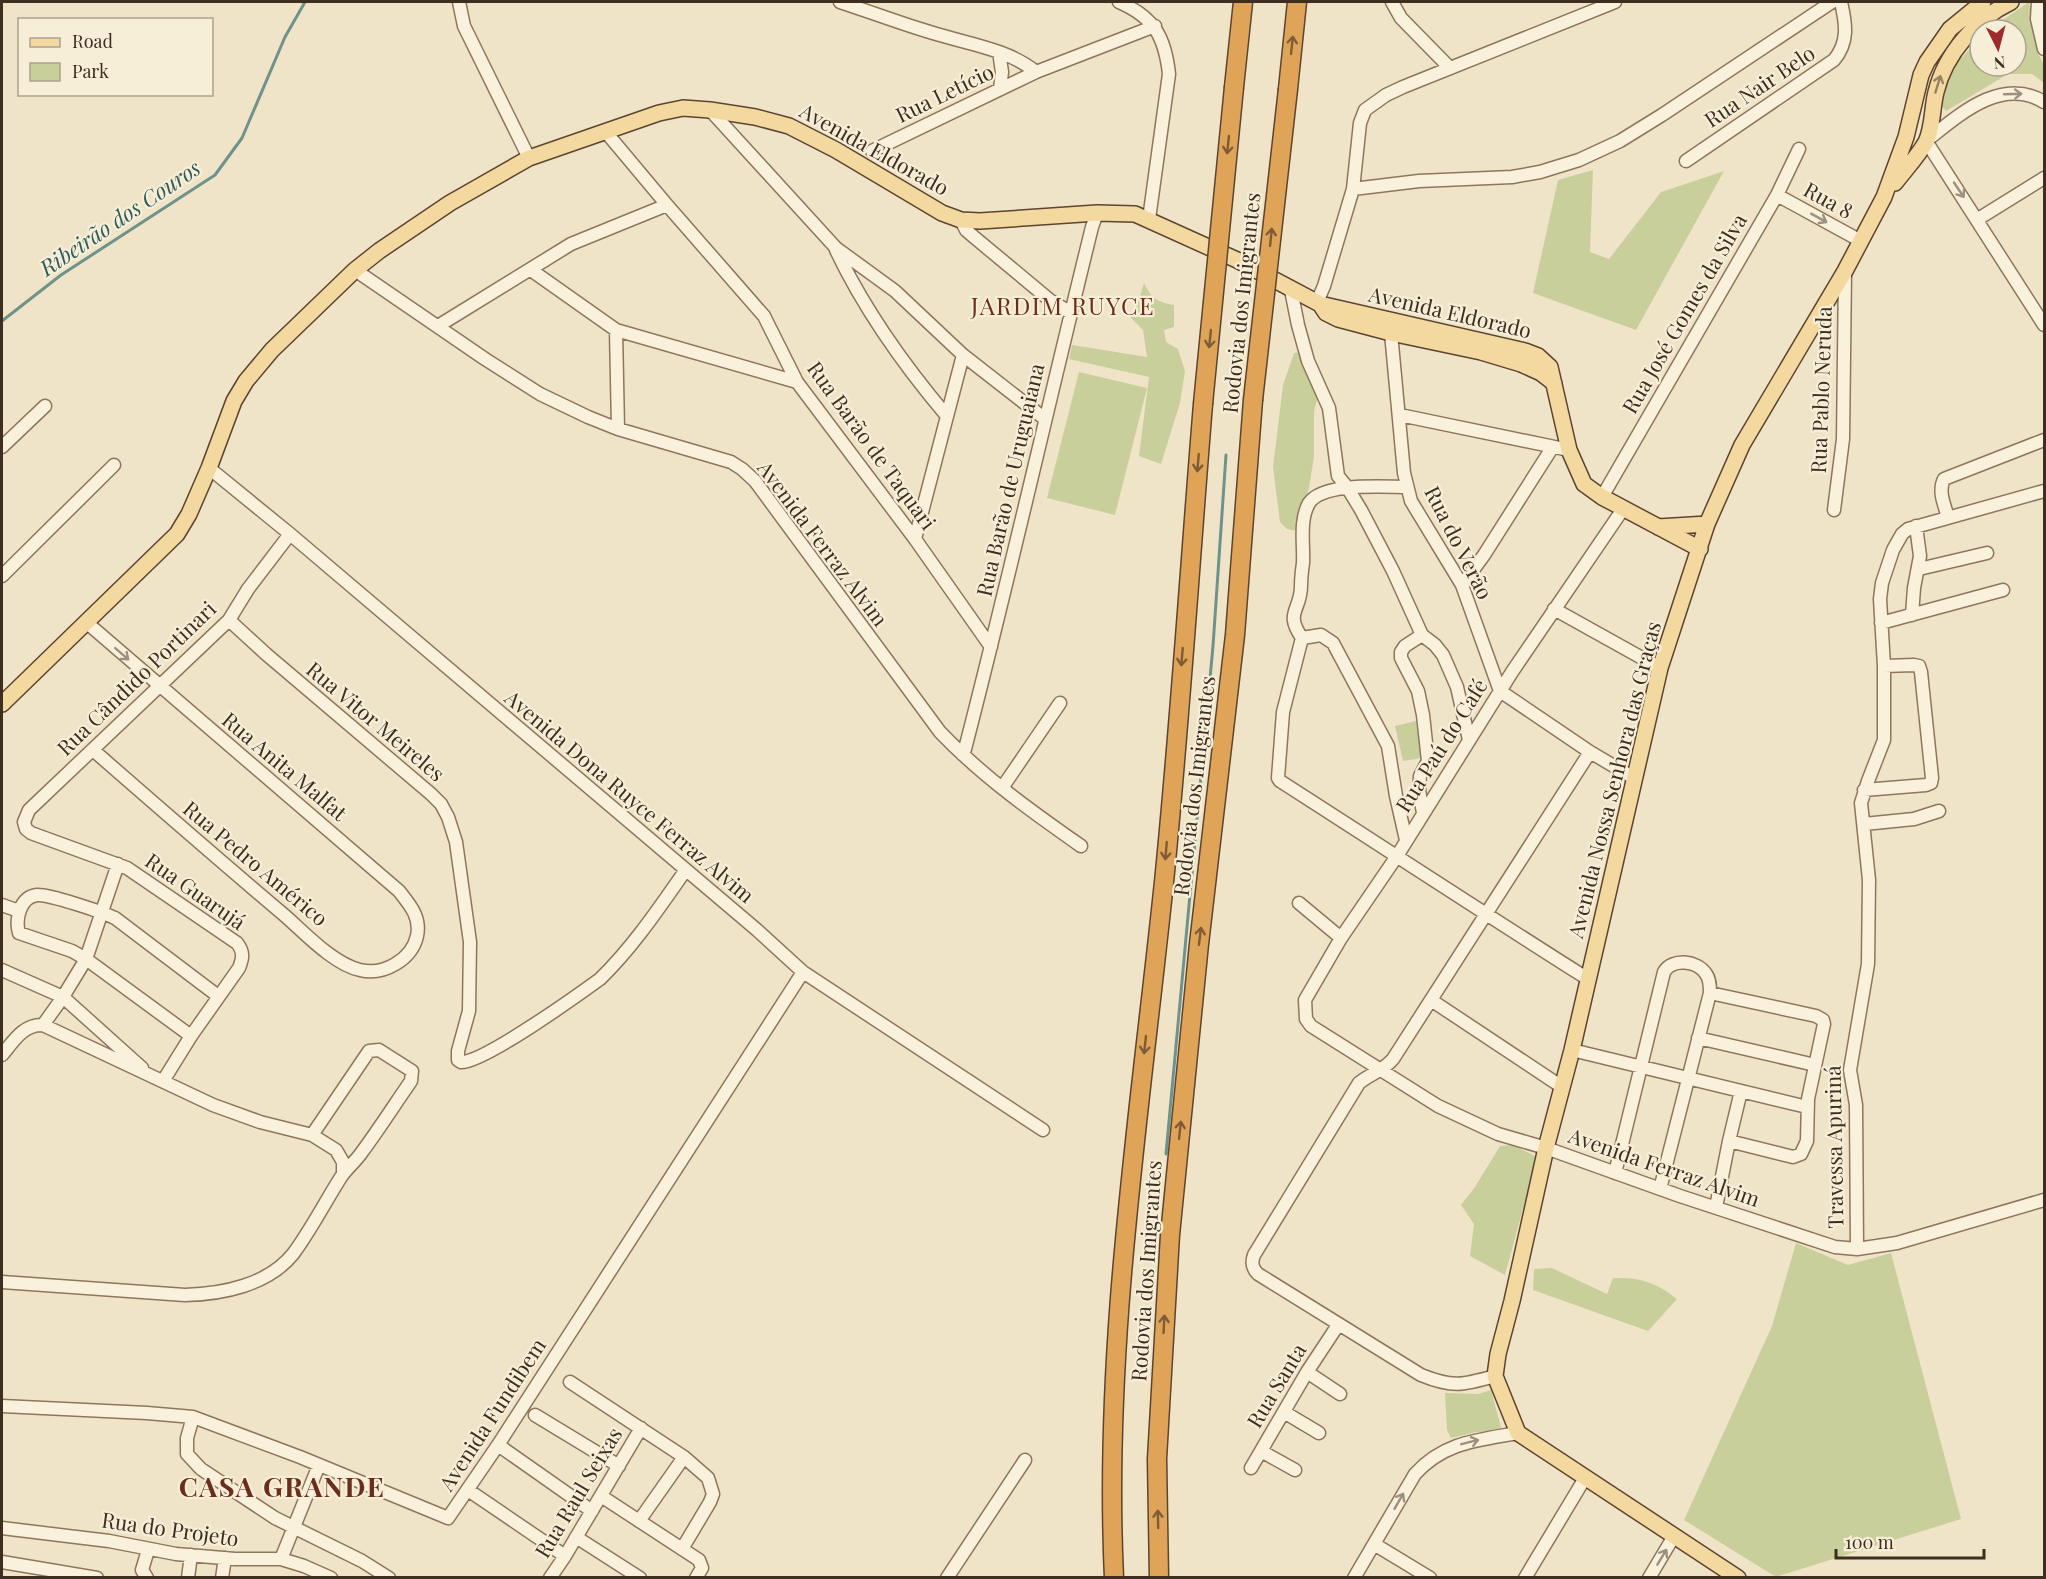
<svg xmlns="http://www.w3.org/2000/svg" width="2046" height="1579" viewBox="0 0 2046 1579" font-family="'Playfair Display',serif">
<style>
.green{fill:#c9cf9b}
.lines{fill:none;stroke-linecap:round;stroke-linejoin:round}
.stream{stroke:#6f938a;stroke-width:3}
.minor-casing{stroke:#8d765c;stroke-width:15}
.major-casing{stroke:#5b4430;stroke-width:18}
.highway-casing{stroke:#5b4430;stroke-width:21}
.minor{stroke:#faf1dc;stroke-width:12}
.major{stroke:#f3d9a0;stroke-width:15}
.highway{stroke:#e0a458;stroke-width:18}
.highway-bridge-casing{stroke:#5b4430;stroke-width:21;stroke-linecap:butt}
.highway-bridge{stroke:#e0a458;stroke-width:18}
.oneway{stroke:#7e5d36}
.oneway2{stroke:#988460}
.oneway3{stroke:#9c907e}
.labels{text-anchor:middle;stroke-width:4.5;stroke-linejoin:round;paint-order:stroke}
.street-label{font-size:21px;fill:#3d2e20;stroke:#f7eed8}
.water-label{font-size:22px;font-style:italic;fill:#2f5d5a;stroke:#f7eed8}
.quarter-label{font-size:24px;letter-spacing:1.5px;fill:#6b2e1e;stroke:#f7eed8}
.district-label{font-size:27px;font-weight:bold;letter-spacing:1.5px;fill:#6b2e1e;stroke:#f7eed8}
</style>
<rect width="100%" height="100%" fill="#f0e4c8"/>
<path class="green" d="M 2029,2 L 2037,51 L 2044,65 L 2044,83 L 2032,74 L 2008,74 L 1946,111 L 1940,104 L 1946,80 L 1955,65 L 1980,38 L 1980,66 L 2016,66 L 2016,30 L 1988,30 Z
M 1593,170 L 1590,252 L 1609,259 L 1661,192 L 1724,171 L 1636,330 L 1533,293 L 1558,180 Z
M 1144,283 C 1151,298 1157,302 1174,305 L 1174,327 L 1164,330 L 1166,342 L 1178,349 L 1185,371 L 1180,403 L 1161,464 L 1139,456 L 1149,377 L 1069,359 L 1072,345 L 1147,357 L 1143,330 L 1130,317 L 1137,306 Z
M 1301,352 L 1319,393 L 1314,411 L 1314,456 L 1309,488 L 1296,531 L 1287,529 L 1280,522 L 1273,467 L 1283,385 L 1294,353 Z
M 1079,372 L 1147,388 L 1115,515 L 1047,498 Z
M 1416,721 L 1422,758 L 1403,761 L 1395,726 Z
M 1513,1145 L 1537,1157 L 1505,1275 L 1470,1256 L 1474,1224 L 1461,1205 L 1475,1187 L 1500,1146 Z
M 1796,1243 L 1848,1265 L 1891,1253 L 1961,1519 L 1776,1577 L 1684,1520 L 1772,1326 Z
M 1552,1268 L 1607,1294 L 1613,1278 C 1639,1277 1656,1282 1677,1299 L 1648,1331 L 1533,1290 L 1534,1269 Z
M 1491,1390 L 1502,1431 L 1476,1432 L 1451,1438 L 1447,1430 L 1445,1393 L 1478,1394 Z"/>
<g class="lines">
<path class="stream" d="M 2,321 L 61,275 L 215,175 L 242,138 L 285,37 L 305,2
M 1166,1154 L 1213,646 L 1226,455"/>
<defs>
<path id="minor" d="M 459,2 L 464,26 L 529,158
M 840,2 C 871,12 902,24 933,33 C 968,44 1008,49 1036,72
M 1119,2 C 1154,17 1165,37 1169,74 L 1149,219
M 1392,2 L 1401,18 L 1449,67
M 2038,2 L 2037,19 L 2044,49
M 999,52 L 1002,72 L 1000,89
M 2044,102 C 2001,76 1959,115 1926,141 L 2044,325
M 710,110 L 836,248 L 895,291 L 963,355 L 1045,419
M 605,131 L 667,205 L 764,316 L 797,382 L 915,539 L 991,647
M 872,151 L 1036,72 L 1155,26
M 1686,161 L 1834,60 C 1849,42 1846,24 1841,2
M 1353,189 L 1419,181 L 1512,177 L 1540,172 L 1579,160 L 1620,141 L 1662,115 L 1832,2
M 1777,195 L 1861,241
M 1978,219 L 2044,178
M 961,220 L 966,230 L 974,237 L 1051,301 L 1071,313
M 836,250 C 865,311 903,364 946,415
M 355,270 L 485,359 L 540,394 L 588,417 L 618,429 L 731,462 L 742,469 L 755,481 L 940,732 C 982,776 1031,811 1081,846
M 531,270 L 616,330 L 797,382
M 1291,290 L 1298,325 L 1308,361 L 1329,408 L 1338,476 L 1347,487 L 1361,510 L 1393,571 L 1422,635 L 1435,645 L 1443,655 L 1457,687 L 1469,740
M 1317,302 L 1324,286 L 1353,189 L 1360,123 L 1365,110 L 1386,95 L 1403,87 L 1615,2
M 1393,325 L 1391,333 L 1404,473 L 1411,501 L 1462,585 L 1500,691 L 1590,752 L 1634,778
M 438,326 L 571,244 L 667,205
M 616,330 L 618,429
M 1400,415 L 1569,450
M 2,447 L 45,406
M 209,468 L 290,534 L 757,930 L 803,972 L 1043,1130
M 1407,487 C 1384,487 1323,482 1309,503 C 1299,521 1304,544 1303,563 C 1302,570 1301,578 1301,586 C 1301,611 1284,612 1302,638 L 1283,712 L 1278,778 L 1280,781 C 1383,847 1485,914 1588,979
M 1602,497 L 1777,195 L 1799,149
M 1623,509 L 1512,672 L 1397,856 L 1341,938 L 1305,1000 L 1306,1019 L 1311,1026 L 1438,1106 L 1498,1134 L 1546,1148 L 1680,1196 L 1835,1247 L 1857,1249 L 1897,1243 L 2044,1200
M 1834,510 L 1843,439 L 1845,272
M 1948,517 C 1944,504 1938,491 1944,479 L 2044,440
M 915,539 L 963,355
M 1919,569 L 1987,553
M 2,576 L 114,465
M 1462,585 L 1484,555 L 1552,448
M 1554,609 L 1660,668
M 1912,615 L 1914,588 L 1920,556 L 1916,526
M 229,620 L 266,654 L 431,794 L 441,804 L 448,817 L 456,842 L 470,942 L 469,1011 L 458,1051 L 458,1060 L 461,1062 C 483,1063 578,995 600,979 C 633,947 659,908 685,871
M 86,622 L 399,891 C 410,905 421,917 417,936 C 412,959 384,976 360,970 C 333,964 304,932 283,914 C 219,860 156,805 93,750
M 1881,623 L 2003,590
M 1422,635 L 1405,646 L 1401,652 L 1401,658 L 1418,691 L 1423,715 L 1428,761 L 1420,776 L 1419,790 L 1423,813
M 1302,638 L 1321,635 L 1333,643 L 1388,746 L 1396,796 L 1406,840
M 962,754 L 965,749 C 1010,575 1049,401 1092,227 L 1097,213
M 1002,788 L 1060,703
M 1864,790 L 1926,785 L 1931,783 L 1932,778 L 1921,672 L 1919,666 L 1914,665 L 1884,666
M 1864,824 L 1914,819 L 1939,811
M 1299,903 L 1341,938
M 2,905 L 19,911
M 2,970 L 63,997 L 142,1068
M 1710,993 L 1816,1016 L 1823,1020 L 1824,1024 L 1808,1099 L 1807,1141 L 1801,1154 L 1793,1157 L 1729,1141
M 1431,1000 L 1562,1087
M 43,1025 L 63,997 L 86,959 L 118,864
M 191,1036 L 86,959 L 72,951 L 19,933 C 15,919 20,897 37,895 C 49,894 102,912 115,918 L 218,996
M 1698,1038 L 1815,1065
M 1572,1050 L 1807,1107
M 2,1055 C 13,1042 23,1024 43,1025 L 213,1105 L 260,1122 L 312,1135 L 336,1150 L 343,1162 L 343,1174
M 163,1081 L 191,1036 L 239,968 C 243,958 244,952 237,943 L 127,868 L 31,833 L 26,829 L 24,822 L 29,810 L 229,620 L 248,589 L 290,534
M 1615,1173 L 1664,972 C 1672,958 1697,960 1706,974 C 1710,979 1710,987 1710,993 L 1660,1189
M 1716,1207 L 1729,1141 L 1741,1091
M 1857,1249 L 1856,1105 L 1850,1070 L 1868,964 L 1869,880 L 1861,803 L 1868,781 L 1884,740 L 1884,666 L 1880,599 L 1882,583 L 1893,550 L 1902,534 L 1908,529 L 2044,491
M 2,1282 L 185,1295 C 223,1294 268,1285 293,1254 C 311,1230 325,1202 341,1177 C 347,1168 356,1161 362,1152 C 379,1129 395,1104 411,1081 L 412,1071 L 379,1050 L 369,1051 L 312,1135
M 1307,1372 L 1340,1394
M 1495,1376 C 1463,1385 1453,1388 1421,1375 L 1258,1274 C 1252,1268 1251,1263 1254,1255 L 1359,1083 C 1370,1074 1384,1070 1393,1059 L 1590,752
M 570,1382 L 684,1457 L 708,1478 L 713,1494 L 710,1502 L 682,1549
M 2,1406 L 147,1413 L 193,1417 L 300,1457 L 448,1518 L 498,1445 L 803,972
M 1284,1412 L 1319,1433
M 535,1415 L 619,1466
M 193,1417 L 187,1438 L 187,1454 L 201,1469 L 275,1518 L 362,1561 L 389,1578
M 498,1445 L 592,1511
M 1261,1451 L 1295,1470
M 1251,1468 L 1307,1372 L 1338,1325
M 468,1490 L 565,1556
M 601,1496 L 699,1560 L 702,1568 L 696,1578
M 639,1521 L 684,1457
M 2,1528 L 109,1541 L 176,1554 L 235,1559 L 281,1559 L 304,1566 L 331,1578
M 576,1537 L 640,1578
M 1374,1544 L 1430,1578
M 281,1559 L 319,1465
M 2,1562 L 97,1578
M 147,1578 L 142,1570 L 148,1550
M 188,1578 L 191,1555
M 222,1578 L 225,1558
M 550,1578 L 565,1556 L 641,1428
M 947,1578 L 1025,1460
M 1354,1578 L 1415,1474 C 1444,1442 1478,1440 1518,1433
M 1525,1578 L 1585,1478
M 1649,1578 L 1674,1536"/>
<path id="major" d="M 1895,183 C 1905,170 1918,156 1926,142 C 1933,128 1932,107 1936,92 C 1945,54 1977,18 2011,2
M 1320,304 L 1326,313 L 1338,319 L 1391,333 L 1481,352 L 1521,364 L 1541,373 L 1554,383
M 1658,527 L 1707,524
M 2,704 L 177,534 L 189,514 L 209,468 L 234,401 L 246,381 L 272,350 L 355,270 L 379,251 L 450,203 L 529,158 L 659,113 L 683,108 L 710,110 L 755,117 L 789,126 L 836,150 L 942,213 L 961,220 L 980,221 L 1097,213 L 1135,214 L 1237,260 L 1320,304 L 1525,351 L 1538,356 L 1550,367 L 1569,450 L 1584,484 L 1602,497 L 1700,549
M 1738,1578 L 1518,1433 L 1495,1376 L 1498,1354 L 1512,1301 L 1546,1148 L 1572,1050 L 1660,668 L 1707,524 L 1742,445 L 1845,271 L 1884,197 L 1906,137 L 1921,75 L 1927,62 L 1950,29 L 1983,2"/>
<path id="highway" d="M 1234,87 L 1243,2
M 1288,89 L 1297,2
M 1114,1578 C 1103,1345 1140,1113 1164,882 C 1180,723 1190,563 1203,404
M 1159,1578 L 1157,1459 L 1170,1235 L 1199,944 L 1235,635 L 1253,400"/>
</defs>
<use href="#minor" class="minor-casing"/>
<use href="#major" class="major-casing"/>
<use href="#highway" class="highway-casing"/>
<use href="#minor" class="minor"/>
<use href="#major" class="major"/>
<use href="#highway" class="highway"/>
<defs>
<path id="highway-bridge" d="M 1253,400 L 1288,89
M 1203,404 L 1234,87"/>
</defs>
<use href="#highway-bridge" class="highway-bridge-casing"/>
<use href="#highway-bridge" class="highway-bridge"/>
</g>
<defs><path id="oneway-shaft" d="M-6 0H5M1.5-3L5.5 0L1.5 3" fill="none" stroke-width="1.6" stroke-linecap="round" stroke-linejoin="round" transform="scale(1.5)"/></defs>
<g class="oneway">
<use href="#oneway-shaft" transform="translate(1292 45) rotate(-84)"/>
<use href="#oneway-shaft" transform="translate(1228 145) rotate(96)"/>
<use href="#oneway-shaft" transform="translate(1271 237) rotate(-84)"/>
<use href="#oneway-shaft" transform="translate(1210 339) rotate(96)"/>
<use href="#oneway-shaft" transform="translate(1198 463) rotate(95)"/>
<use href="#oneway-shaft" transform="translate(1182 657) rotate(95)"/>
<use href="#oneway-shaft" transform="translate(1166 851) rotate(95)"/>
<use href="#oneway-shaft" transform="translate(1200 936) rotate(-83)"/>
<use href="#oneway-shaft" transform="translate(1145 1045) rotate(96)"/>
<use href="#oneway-shaft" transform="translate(1180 1130) rotate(-84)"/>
<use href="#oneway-shaft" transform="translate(1164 1324) rotate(-87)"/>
<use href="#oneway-shaft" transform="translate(1158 1519) rotate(-91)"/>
</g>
<use class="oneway2" href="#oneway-shaft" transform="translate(1938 84) rotate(-73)"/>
<g class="oneway3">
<use href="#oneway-shaft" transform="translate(2013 94) rotate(-2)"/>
<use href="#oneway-shaft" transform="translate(1959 190) rotate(56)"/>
<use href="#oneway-shaft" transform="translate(1819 218) rotate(29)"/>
<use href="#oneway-shaft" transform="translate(122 654) rotate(41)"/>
<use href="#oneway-shaft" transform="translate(1470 1442) rotate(-14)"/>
<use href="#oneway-shaft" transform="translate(1399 1501) rotate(-60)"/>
<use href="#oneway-shaft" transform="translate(1662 1557) rotate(-59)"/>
</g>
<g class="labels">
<g class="street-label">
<text transform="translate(1760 87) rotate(-34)" y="7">Rua Nair Belo</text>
<text transform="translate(945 94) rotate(-26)" y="7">Rua Letício</text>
<text transform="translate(874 150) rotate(29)" y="7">Avenida Eldorado</text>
<text transform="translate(1828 201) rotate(29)" y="7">Rua 8</text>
<text transform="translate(1242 303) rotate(-84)" y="7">Rodovia dos Imigrantes</text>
<text transform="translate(1450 313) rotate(13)" y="7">Avenida Eldorado</text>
<text transform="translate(1685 314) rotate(-60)" y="7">Rua José Gomes da Silva</text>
<text transform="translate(1822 390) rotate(-88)" y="7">Rua Pablo Neruda</text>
<text transform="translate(871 446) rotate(54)" y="7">Rua Barão de Taquari</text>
<text transform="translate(1011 480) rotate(-77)" y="7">Rua Barão de Uruguaiana</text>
<text transform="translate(1458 543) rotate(63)" y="7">Rua do Verão</text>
<text transform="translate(822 544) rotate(53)" y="7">Avenida Ferraz Alvim</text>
<text transform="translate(137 679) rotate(-44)" y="7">Rua Cândido Portinari</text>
<text transform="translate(375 722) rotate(40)" y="7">Rua Vitor Meireles</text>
<text transform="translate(1442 746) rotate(-58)" y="7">Rua Paú do Café</text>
<text transform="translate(284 767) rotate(40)" y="7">Rua Anita Malfat</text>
<text transform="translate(1615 780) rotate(-76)" y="7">Avenida Nossa Senhora das Graças</text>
<text transform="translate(1195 786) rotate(-83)" y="7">Rodovia dos Imigrantes</text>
<text transform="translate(629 797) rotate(40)" y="7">Avenida Dona Ruyce Ferraz Alvim</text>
<text transform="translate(255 864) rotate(40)" y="7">Rua Pedro Américo</text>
<text transform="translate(195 892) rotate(35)" y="7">Rua Guarujá</text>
<text transform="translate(1835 1147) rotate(-91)" y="7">Travessa Apuriná</text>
<text transform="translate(1664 1168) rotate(19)" y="7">Avenida Ferraz Alvim</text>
<text transform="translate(1147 1271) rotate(-86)" y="7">Rodovia dos Imigrantes</text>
<text transform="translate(1277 1386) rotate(-59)" y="7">Rua Santa</text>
<text transform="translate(493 1415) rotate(-57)" y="7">Avenida Fundibem</text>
<text transform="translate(579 1493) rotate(-59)" y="7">Rua Raul Seixas</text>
<text transform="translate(170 1530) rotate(8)" y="7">Rua do Projeto</text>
</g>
<g class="water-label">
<text transform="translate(120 218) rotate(-34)" y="8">Ribeirão dos Couros</text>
</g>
<g class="quarter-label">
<text x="1063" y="315">JARDIM RUYCE</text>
</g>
<g class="district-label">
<text x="282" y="1497">CASA GRANDE</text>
</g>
</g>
<rect width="2046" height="1579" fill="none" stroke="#3d2e20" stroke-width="6"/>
<rect x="18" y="18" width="195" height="78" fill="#f7eed8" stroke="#ada18e" stroke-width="1.5"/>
<rect x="30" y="38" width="30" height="9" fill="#f3d9a0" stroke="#ada18e" stroke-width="1.5"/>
<text x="72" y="48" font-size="18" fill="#3d2e20">Road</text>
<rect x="30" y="63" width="30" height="18" fill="#c9cf9b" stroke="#ada18e" stroke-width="1.5"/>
<text x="72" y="78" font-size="18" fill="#3d2e20">Park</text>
<g transform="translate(1998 48) rotate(174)"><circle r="28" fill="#f7eed8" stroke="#ada18e" stroke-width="1.5"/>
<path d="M0-4.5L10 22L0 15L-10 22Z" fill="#9e2a2b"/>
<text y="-9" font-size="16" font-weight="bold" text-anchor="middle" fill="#3d2e20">N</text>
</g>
<path d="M1836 1549v9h148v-9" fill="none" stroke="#3d2e20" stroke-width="3"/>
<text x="1845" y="1549" font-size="18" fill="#3d2e20" stroke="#f7eed8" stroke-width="4.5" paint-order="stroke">100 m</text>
</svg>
